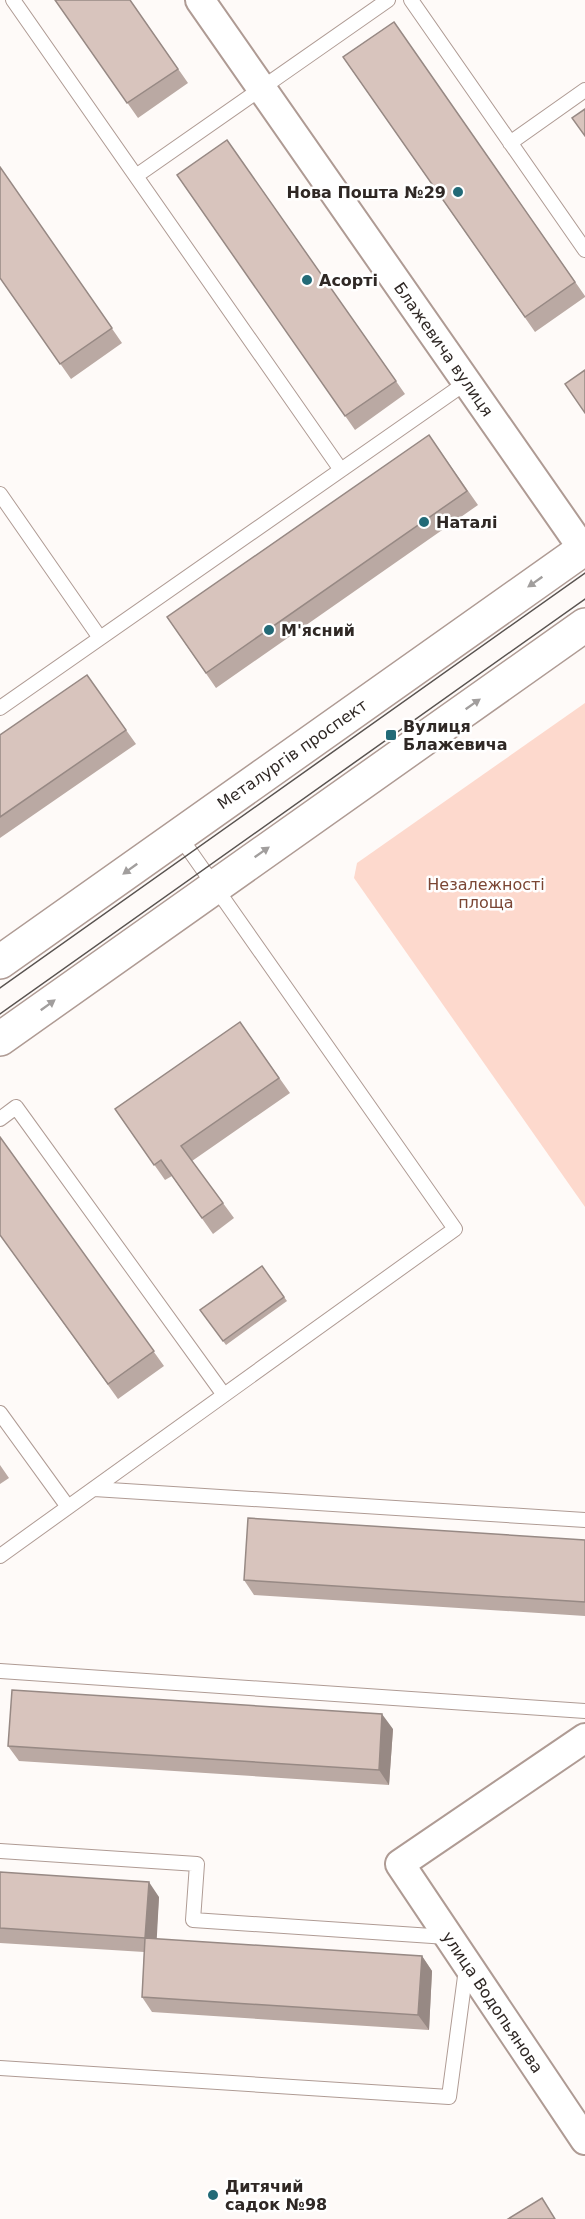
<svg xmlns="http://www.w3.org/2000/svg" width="585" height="2219" viewBox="0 0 585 2219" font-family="'DejaVu Sans',sans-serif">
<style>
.green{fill:#fdd9cd}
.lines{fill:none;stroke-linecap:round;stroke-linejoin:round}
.service-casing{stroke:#af9b94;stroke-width:16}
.minor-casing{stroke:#af9b94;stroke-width:32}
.primary-casing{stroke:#af9b94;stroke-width:36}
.service{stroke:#fff;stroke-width:14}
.minor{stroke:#fff;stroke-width:28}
.primary{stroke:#fff;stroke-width:33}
.tram{stroke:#595350;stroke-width:1.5}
.wall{fill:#baa9a3}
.shaded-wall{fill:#978984}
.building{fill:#d8c4bd;stroke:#978984;stroke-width:1.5}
.oneway{fill:#a19e9d}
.poi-dot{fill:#226a77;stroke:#fff;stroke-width:2}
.labels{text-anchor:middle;stroke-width:5;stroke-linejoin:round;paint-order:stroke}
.poi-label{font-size:16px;font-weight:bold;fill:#2f2825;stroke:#fff;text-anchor:start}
.street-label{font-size:16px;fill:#2f2825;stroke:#fff}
.park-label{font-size:16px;fill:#7b4634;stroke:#fff}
</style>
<rect width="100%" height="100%" fill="#fefaf8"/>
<path class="green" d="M 585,703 L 585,1207 L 354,878 L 357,863 Z"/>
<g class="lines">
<defs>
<path id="service" d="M 13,0 L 341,470
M 411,0 L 585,250
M 510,143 L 585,90
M 136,176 L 388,0
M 0,494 L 100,638
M 0,708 L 467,382
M 0,1119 L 16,1107 L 224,1395
M 0,1413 L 68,1507
M 94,1489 L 585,1520
M 0,1556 L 455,1229 L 178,834
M 0,1671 L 585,1711
M 0,1851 L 197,1864 L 193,1920 L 447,1937
M 0,2068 L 449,2097 L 466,1969"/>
<path id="minor" d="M 200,0 L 583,549
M 585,1738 L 400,1864 L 585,2140"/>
<path id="primary" d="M 0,962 L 585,548
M 0,1039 L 585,625"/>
</defs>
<use href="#service" class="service-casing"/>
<use href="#minor" class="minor-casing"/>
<use href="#primary" class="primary-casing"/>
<use href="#service" class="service"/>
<use href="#minor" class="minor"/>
<use href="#primary" class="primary"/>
<path class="tram" d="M 0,988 L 585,573
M 0,1014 L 585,599"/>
</g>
<path class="wall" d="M 55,0 L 130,0 L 188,83 L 138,118 Z
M 394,22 L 585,296 L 585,297 L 535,332 L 343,57 Z
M 227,140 L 405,394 L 355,430 L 177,175 Z
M 0,167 L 122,343 L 71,379 L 0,278 Z
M 429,435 L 478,505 L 216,688 L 167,617 Z
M 87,675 L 136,744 L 0,838 L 0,735 Z
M 240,1022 L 290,1093 L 192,1161 L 234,1218 L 213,1234 L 172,1176 L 165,1180 L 115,1109 Z
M 0,1137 L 164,1366 L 118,1399 L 0,1235 Z
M 262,1266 L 287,1301 L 226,1345 L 200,1310 Z
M 0,1465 L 9,1478 L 0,1484 Z
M 585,1540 L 585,1616 L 254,1595 L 244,1580 Z
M 393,1729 L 389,1785 L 19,1761 L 8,1746 Z
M 0,1872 L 159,1897 L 156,1939 L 422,1956 L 432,1971 L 429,2030 L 152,2012 L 142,1997 L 144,1952 L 0,1943 Z"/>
<path class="shaded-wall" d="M 382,1714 L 393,1729 L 389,1785 L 379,1770 Z
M 149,1882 L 159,1897 L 156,1953 L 145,1938 Z
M 422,1956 L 432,1971 L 429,2030 L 418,2015 Z"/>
<path class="building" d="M 55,0 L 130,0 L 178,69 L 127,103 Z
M 394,22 L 575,282 L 525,317 L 343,57 Z
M 585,109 L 585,136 L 572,118 Z
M 227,140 L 396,381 L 345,416 L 177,175 Z
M 0,167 L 112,328 L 60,364 L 0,278 Z
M 585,370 L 585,413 L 565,384 Z
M 429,435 L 467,491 L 206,673 L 167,617 Z
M 87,675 L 126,730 L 0,817 L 0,735 Z
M 240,1022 L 279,1078 L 181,1146 L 223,1203 L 202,1218 L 161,1160 L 154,1165 L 115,1109 Z
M 0,1137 L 154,1351 L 108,1384 L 0,1235 Z
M 262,1266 L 284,1297 L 223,1341 L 200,1310 Z
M 248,1518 L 585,1540 L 585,1602 L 244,1580 Z
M 12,1690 L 382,1714 L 379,1770 L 8,1746 Z
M 0,1872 L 149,1882 L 145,1938 L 0,1928 Z
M 145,1938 L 422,1956 L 418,2015 L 142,1997 Z
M 542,2198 L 555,2219 L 508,2219 Z"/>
<defs><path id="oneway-solid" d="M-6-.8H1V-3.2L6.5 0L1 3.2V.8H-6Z" transform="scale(1.5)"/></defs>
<g class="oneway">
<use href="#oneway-solid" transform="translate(535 582) rotate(145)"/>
<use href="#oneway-solid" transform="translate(473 704) rotate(-35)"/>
<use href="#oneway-solid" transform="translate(262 852) rotate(-35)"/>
<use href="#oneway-solid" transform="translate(130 869) rotate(144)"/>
<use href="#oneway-solid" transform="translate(48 1005) rotate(-36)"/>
</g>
<g class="poi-dot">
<circle cx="458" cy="192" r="6"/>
<circle cx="307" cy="280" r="6"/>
<circle cx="424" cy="522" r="6"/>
<circle cx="269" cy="630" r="6"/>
<rect x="385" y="729" width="12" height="12" rx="3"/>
<circle cx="213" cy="2195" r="6"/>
</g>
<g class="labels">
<g class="poi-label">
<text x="446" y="198" text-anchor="end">Нова Пошта №29</text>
<text x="319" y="286">Асорті</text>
<text x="436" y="528">Наталі</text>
<text x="281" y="636">М'ясний</text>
<text x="403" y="732">Вулиця<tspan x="403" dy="18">Блажевича</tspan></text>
<text x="225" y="2192">Дитячий<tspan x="225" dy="18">садок №98</tspan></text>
</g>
<g class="street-label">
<text transform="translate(444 349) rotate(55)" y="6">Блажевича вулиця</text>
<text transform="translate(292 754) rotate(-35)" y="6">Металургів проспект</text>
<text transform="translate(493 2002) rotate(56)" y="6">улица Водопьянова</text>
</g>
<g class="park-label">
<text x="486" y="890">Незалежності<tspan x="486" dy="18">площа</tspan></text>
</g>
</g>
</svg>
